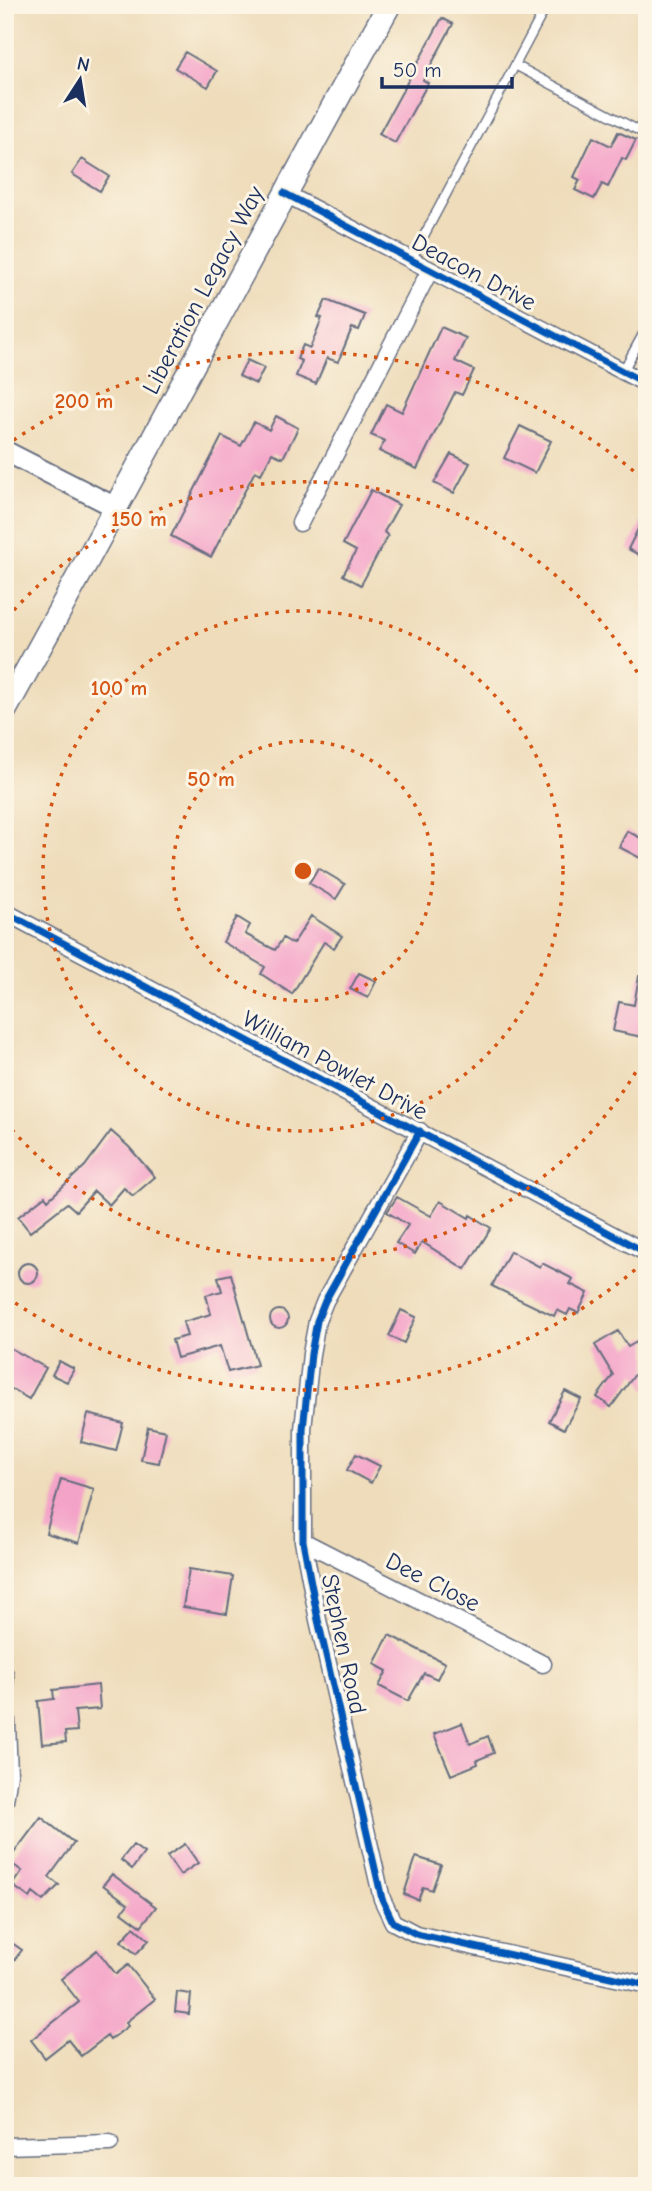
<svg xmlns="http://www.w3.org/2000/svg" width="652" height="2191" viewBox="0 0 652 2191" font-family="'Comic Neue',sans-serif">
<style>
.building{fill:#f4a3c8}
.lines{fill:none;stroke-linecap:round;stroke-linejoin:round}
.service-casing{stroke:#656c7e;stroke-width:11}
.minor-casing{stroke:#656c7e;stroke-width:19}
.tertiary-casing{stroke:#656c7e;stroke-width:23}
.secondary-casing{stroke:#656c7e;stroke-width:26}
.service{stroke:#fff;stroke-width:8}
.minor{stroke:#fff;stroke-width:16}
.tertiary{stroke:#fff;stroke-width:19}
.secondary{stroke:#fff;stroke-width:23}
.cycleway-casing{stroke:#fcf5e5;stroke-width:11}
.cycleway{stroke:#0057b8;stroke-width:7}
.ring{fill:none;stroke:#d45514;stroke-width:3.5;stroke-dasharray:3.5 7}
.labels{text-anchor:middle;stroke-width:6;stroke-linejoin:round;paint-order:stroke}
.street-label{font-size:24px;fill:#1b2f5e;stroke:#fcf5e5}
.centre{fill:#d45514;stroke:#fcf5e5;stroke-width:3.5}
.ring-label{font-size:21px;text-anchor:middle;font-weight:bold;fill:#d45514;stroke:#fcf5e5;stroke-width:6;stroke-linejoin:round;paint-order:stroke}
</style>
<rect width="100%" height="100%" fill="#fcf5e5"/>
<filter id="ink" filterUnits="userSpaceOnUse"><feTurbulence type="fractalNoise" baseFrequency=".0143" numOctaves="2"/><feDisplacementMap in="SourceGraphic" scale="14" xChannelSelector="R" yChannelSelector="G"/><feConvolveMatrix kernelMatrix="1 2 1 2 8 2 1 2 1" color-interpolation-filters="sRGB"/></filter>
<filter id="wash" filterUnits="userSpaceOnUse"><feTurbulence type="fractalNoise" baseFrequency=".00686" numOctaves="4" result="noise"/><feDisplacementMap in="SourceGraphic" scale="28" xChannelSelector="R" yChannelSelector="G"/><feGaussianBlur stdDeviation="1.57" result="paint"/><feColorMatrix in="noise" values="0 0 0 0 0 0 0 0 0 0 0 0 0 0 0 0 0 1.4 0 .05"/><feComposite in="paint" operator="in"/></filter>
<g filter="url(#wash)">
<rect width="100%" height="100%" fill="#eedcba"/>
<g id="blocks">
<path class="building" d="M 442,18 L 453,24 L 423,80 L 428,83 L 395,143 L 379,134 Z
M 185,52 L 217,71 L 208,87 L 175,68 Z
M 618,132 L 636,140 L 626,160 L 622,158 L 608,187 L 602,184 L 594,199 L 575,190 L 580,180 L 574,177 L 593,137 L 611,146 Z
M 82,159 L 109,176 L 100,191 L 72,174 Z
M 326,300 L 365,315 L 359,330 L 352,328 L 338,362 L 327,358 L 316,384 L 296,376 L 302,361 L 297,359 L 303,345 L 310,348 L 322,318 L 318,317 Z
M 441,327 L 466,338 L 455,361 L 474,370 L 462,395 L 455,392 L 417,469 L 379,451 L 385,441 L 371,435 L 386,404 L 402,412 Z
M 247,360 L 264,368 L 256,384 L 239,376 Z
M 276,416 L 298,428 L 283,458 L 272,453 L 261,474 L 255,471 L 211,557 L 171,536 L 222,436 L 241,446 L 254,422 L 269,430 Z
M 520,426 L 551,441 L 535,473 L 504,458 Z
M 451,454 L 470,463 L 454,493 L 434,483 Z
M 371,490 L 399,505 L 384,532 L 388,536 L 361,585 L 343,575 L 356,551 L 343,544 Z
M 647,511 L 647,559 L 628,549 Z
M 627,831 L 647,841 L 647,851 L 642,859 L 619,847 Z
M 318,868 L 345,884 L 336,899 L 309,883 Z
M 311,916 L 342,936 L 334,948 L 324,942 L 292,994 L 261,974 L 265,967 L 223,942 L 237,917 L 250,925 L 245,934 L 275,950 L 283,938 L 293,944 Z
M 359,973 L 376,981 L 368,998 L 350,989 Z
M 639,976 L 647,977 L 647,1038 L 613,1031 L 619,1002 L 634,1005 Z
M 111,1131 L 129,1147 L 155,1177 L 133,1196 L 124,1188 L 109,1205 L 94,1191 L 76,1211 L 67,1203 L 30,1232 L 18,1217 L 45,1196 L 48,1200 L 85,1166 Z
M 397,1197 L 431,1216 L 440,1201 L 469,1218 L 470,1215 L 491,1228 L 465,1269 L 422,1242 L 415,1254 L 396,1243 L 408,1225 L 387,1212 Z
M 510,1251 L 540,1267 L 542,1263 L 573,1279 L 570,1284 L 588,1293 L 578,1313 L 570,1309 L 567,1315 L 557,1310 L 554,1316 L 492,1286 Z
M18 1273a10 10 0 1 1 20 0a10 10 0 1 1-20 0Z
M 231,1274 L 257,1365 L 228,1372 L 220,1346 L 177,1358 L 172,1340 L 187,1336 L 183,1322 L 211,1314 L 206,1295 L 222,1291 L 218,1277 Z
M270 1319a9 9 0 1 1 18 0a9 9 0 1 1-18 0Z
M 401,1310 L 416,1317 L 404,1343 L 389,1336 Z
M 618,1331 L 628,1347 L 647,1336 L 647,1391 L 636,1373 L 611,1407 L 597,1397 L 613,1375 L 595,1345 Z
M 5,1345 L 46,1368 L 29,1399 L 5,1385 Z
M 59,1361 L 74,1369 L 67,1382 L 52,1375 Z
M 565,1391 L 581,1399 L 564,1429 L 549,1421 Z
M 88,1414 L 123,1423 L 116,1451 L 81,1442 Z
M 148,1427 L 166,1431 L 159,1463 L 141,1460 Z
M 356,1454 L 380,1466 L 371,1483 L 347,1470 Z
M 61,1479 L 94,1489 L 79,1543 L 46,1533 Z
M 189,1569 L 233,1576 L 227,1614 L 183,1607 Z
M 389,1635 L 445,1663 L 437,1679 L 424,1673 L 408,1701 L 379,1686 L 387,1671 L 374,1664 Z
M 98,1685 L 100,1709 L 75,1711 L 77,1731 L 65,1732 L 66,1742 L 42,1744 L 38,1701 L 54,1699 L 53,1690 Z
M 462,1723 L 470,1744 L 488,1736 L 494,1753 L 477,1760 L 478,1764 L 451,1775 L 434,1734 Z
M 41,1817 L 74,1843 L 49,1877 L 59,1885 L 43,1901 L 33,1893 L 30,1898 L 12,1885 L 22,1871 L 8,1861 Z
M 185,1844 L 198,1863 L 180,1875 L 167,1856 Z
M 133,1845 L 144,1853 L 132,1869 L 121,1860 Z
M 416,1857 L 441,1865 L 432,1890 L 423,1887 L 418,1900 L 404,1894 Z
M 112,1874 L 156,1907 L 141,1926 L 122,1912 L 128,1904 L 103,1885 Z
M 134,1927 L 149,1940 L 136,1954 L 121,1941 Z
M 5,1938 L 22,1950 L 5,1972 Z
M 97,1950 L 116,1974 L 128,1965 L 155,1999 L 126,2022 L 128,2026 L 110,2040 L 107,2036 L 81,2056 L 68,2040 L 45,2058 L 31,2040 L 79,2002 L 61,1979 Z
M 177,1992 L 191,1994 L 189,2014 L 175,2012 Z"/>
</g>
</g>
<g filter="url(#ink)">
<use href="#blocks" fill-opacity="0" stroke="#656c7e" stroke-width="2"/>
<g class="lines">
<defs>
<path id="service" d="M 515,65 L 647,135
M 411,260 L 547,5
M 623,371 L 647,327"/>
<path id="minor" d="M 284,193 L 647,384
M 300,523 L 430,270
M 5,912 L 647,1253
M 420,1131 L 325,1301 L 317,1321 L 311,1354 L 303,1429 L 303,1541 L 318,1620 L 382,1899 L 393,1922 L 416,1934 L 647,1985
M 303,1541 L 543,1664
M 5,1674 L 9,1774 L 5,1801
M 5,2146 L 110,2143"/>
<path id="tertiary" d="M 5,451 L 117,508"/>
<path id="secondary" d="M 5,710 C 135,476 259,239 389,5"/>
</defs>
<use href="#service" class="service-casing"/>
<use href="#minor" class="minor-casing"/>
<use href="#tertiary" class="tertiary-casing"/>
<use href="#secondary" class="secondary-casing"/>
<use href="#service" class="service"/>
<use href="#minor" class="minor"/>
<use href="#tertiary" class="tertiary"/>
<use href="#secondary" class="secondary"/>
<defs>
<path id="cycleway" d="M 284,193 L 647,384
M 5,912 L 647,1253
M 420,1131 L 325,1301 L 317,1321 L 311,1354 L 303,1429 L 303,1541 L 318,1620 L 382,1899 L 393,1922 L 416,1934 L 647,1985"/>
</defs>
<use href="#cycleway" class="cycleway-casing"/>
<use href="#cycleway" class="cycleway"/>
</g>
</g>
<g class="ring">
<circle cx="303" cy="871" r="130"/>
<circle cx="303" cy="871" r="260"/>
<path d="M646 1054A389 389 0 0 1 7 1124M7 618A389 389 0 0 1 646 688"/>
<path d="M643 1263A519 519 0 0 1 5 1296M5 446A519 519 0 0 1 643 479"/>
</g>
<g class="labels">
<g class="street-label">
<text transform="translate(474 272) rotate(28)" y="8">Deacon Drive</text>
<text transform="translate(203 290) rotate(-62)" y="8">Liberation Legacy Way</text>
<text transform="translate(335 1065) rotate(28)" y="8">William Powlet Drive</text>
<text transform="translate(433 1582) rotate(27)" y="8">Dee Close</text>
<text transform="translate(344 1644) rotate(78)" y="8">Stephen Road</text>
</g>
</g>
<circle cx="303" cy="871" r="10" class="centre"/>
<g class="ring-label">
<text x="84" y="408">200 m</text>
<text x="139" y="526">150 m</text>
<text x="119" y="695">100 m</text>
<text x="211" y="786">50 m</text>
</g>
<rect width="652" height="2191" fill="none" stroke="#fcf5e5" stroke-width="28"/>
<g transform="translate(80 80) rotate(12)" stroke="#fcf5e5" stroke-width="5" paint-order="stroke">
<path d="M0-5L12 26L0 18L-12 26Z" fill="#1b2f5e"/>
<text y="-10" font-size="19" font-weight="bold" text-anchor="middle" fill="#1b2f5e">N</text>
</g>
<path d="M382 77v10h130v-10" fill="none" stroke="#1b2f5e" stroke-width="3.5"/>
<text x="393" y="77" font-size="21" fill="#1b2f5e" stroke="#fcf5e5" stroke-width="5" paint-order="stroke">50 m</text>
</svg>
